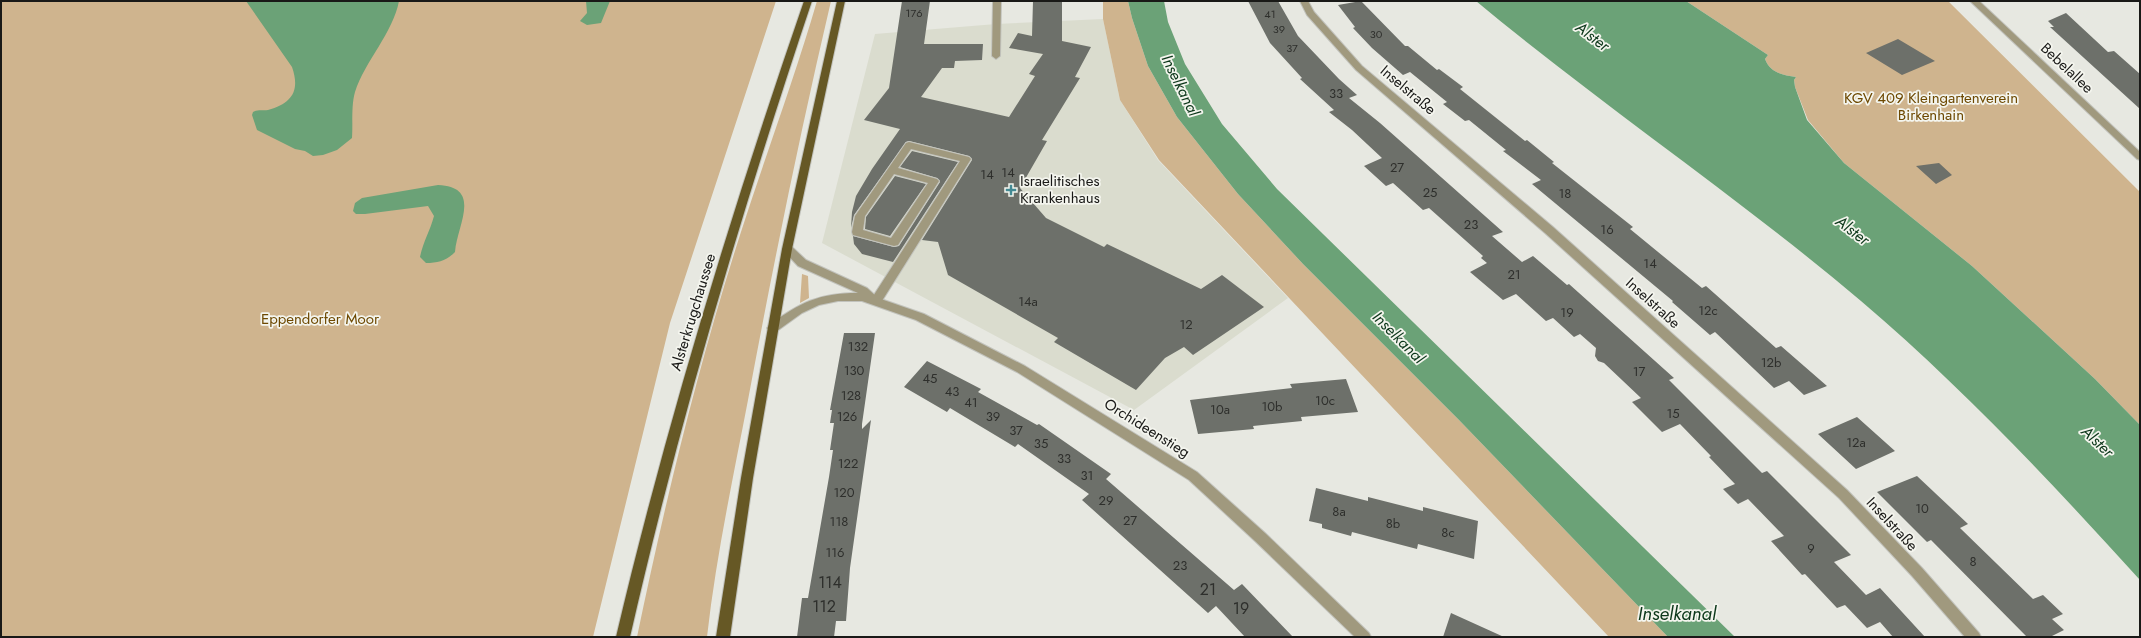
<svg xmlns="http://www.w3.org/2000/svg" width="2141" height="638" viewBox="0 0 2141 638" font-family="Jost,sans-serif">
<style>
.built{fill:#dadcce}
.green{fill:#cfb48e}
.water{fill:#6ba277}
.building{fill:#6d706a}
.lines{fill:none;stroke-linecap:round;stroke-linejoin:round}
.service-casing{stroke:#c2c3bd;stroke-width:2}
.minor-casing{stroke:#c2c3bd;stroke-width:2}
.tertiary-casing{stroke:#c2c3bd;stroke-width:2}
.primary-casing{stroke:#c2c3bd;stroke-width:2}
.service{fill:#a0997e;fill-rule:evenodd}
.minor{fill:#a0997e;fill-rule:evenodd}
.tertiary{fill:#a0997e;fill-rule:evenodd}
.primary{fill:#665825;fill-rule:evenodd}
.poi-dot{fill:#438993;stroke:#f4f5ee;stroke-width:1.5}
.labels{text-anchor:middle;stroke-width:3.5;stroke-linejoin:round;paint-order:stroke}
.far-number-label{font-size:11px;fill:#2e2f2c}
.number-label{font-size:13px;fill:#2e2f2c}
.street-label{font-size:15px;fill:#191917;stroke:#f4f5ee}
.park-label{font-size:15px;fill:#6d4800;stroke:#f4f5ee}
.poi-label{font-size:15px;fill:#191917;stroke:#f4f5ee;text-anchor:start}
.water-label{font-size:16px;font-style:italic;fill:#0c371a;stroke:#f4f5ee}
.near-number-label{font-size:16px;fill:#2e2f2c}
.near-water-label{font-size:19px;font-style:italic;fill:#0c371a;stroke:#f4f5ee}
</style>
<rect width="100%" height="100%" fill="#e7e8e1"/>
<path class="built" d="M 1103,19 L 1120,100 L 1158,160 L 1288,298 L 1134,410 L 822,243 L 875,34 L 996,24 Z"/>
<path class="green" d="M 1,1 L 776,1 L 670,323 L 593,637 L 1,637 Z
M 817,1 L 831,1 C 800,133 773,266 748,400 C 733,478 716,557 707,637 L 637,637 C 665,502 698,366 740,235 C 765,157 794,80 817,1 Z
M 1103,1 L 1128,1 L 1132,18 L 1148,66 L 1177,117 L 1238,194 L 1303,264 L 1459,420 L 1668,637 L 1609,637 L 1159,160 L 1120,100 L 1103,19 Z
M 1686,1 L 1948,1 L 2140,192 L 2140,425 L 2095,379 L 1972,266 L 1844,163 L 1808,120 L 1795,87 L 1794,80 L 1796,77 C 1783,75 1770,73 1765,59 L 1768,55 Z
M 802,274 L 808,276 L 809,298 L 800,303 Z"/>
<path class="water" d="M 246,1 L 399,1 C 393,33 365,61 355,92 C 351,106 353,124 352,138 L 337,150 L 323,155 L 313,156 L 305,151 L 295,149 L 257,130 L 252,115 L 253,112 C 259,109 263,111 268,110 C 293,103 300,90 292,67 Z
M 586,1 L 610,1 L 601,23 L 587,25 L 580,21 L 587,13 Z
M 1128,1 L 1164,1 L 1168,22 L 1185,64 L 1222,124 L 1277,189 L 1735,637 L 1668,637 L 1459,420 L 1303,264 L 1238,194 L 1177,117 L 1148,66 L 1132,18 Z
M 1476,1 L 1686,1 L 1768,55 L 1765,59 C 1770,73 1783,75 1796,77 L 1794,80 L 1795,87 L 1807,120 L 1844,163 L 1972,266 L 2095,379 L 2140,425 L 2140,580 C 2052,483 1961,386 1861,301 C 1737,196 1601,105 1476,1 Z
M 438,185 C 483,187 457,225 455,252 C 446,261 438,263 426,263 L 420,257 C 423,242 430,231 434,216 L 428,206 L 365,214 L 356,214 L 353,211 L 355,203 L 362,198 Z"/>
<path class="building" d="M 902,1 L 930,1 L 924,44 L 983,44 L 982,60 L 955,61 L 954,68 L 942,68 L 921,97 L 1009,117 L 1035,76 L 1029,74 L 1043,54 L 1009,48 L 1018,33 L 1032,36 L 1033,1 L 1062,1 L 1062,41 L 1091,47 L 1075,77 L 1080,78 L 1042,140 L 1047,141 L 1020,188 L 1046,218 L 1104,247 L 1107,244 L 1201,289 L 1222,275 L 1264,307 L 1193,355 L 1184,347 L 1165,358 L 1136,390 L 1054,342 L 1058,338 L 948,275 L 938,242 L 922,240 L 972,160 L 969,156 L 909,141 L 906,142 L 854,215 L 851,228 L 852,212 L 856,196 L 872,169 L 900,129 L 864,120 L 889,88 Z
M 1248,1 L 1278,1 L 1298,36 L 1339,79 L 1357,95 L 1349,98 L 1380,123 L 1503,232 L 1492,236 L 1522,262 L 1533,256 L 1567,285 L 1569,284 L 1674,378 L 1669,380 L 1762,473 L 1767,471 L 1851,555 L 1834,562 L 1866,595 L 1880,588 L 1925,637 L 1893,637 L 1880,622 L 1867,628 L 1845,605 L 1837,608 L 1805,574 L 1802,575 L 1771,541 L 1784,536 L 1748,499 L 1738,504 L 1723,489 L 1735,484 L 1709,457 L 1711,456 L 1680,424 L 1662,432 L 1632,402 L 1641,398 L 1604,363 L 1598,361 L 1595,356 L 1596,348 L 1580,334 L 1574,337 L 1553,318 L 1546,321 L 1516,294 L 1503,300 L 1470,272 L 1487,263 L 1481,258 L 1483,256 L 1429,208 L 1423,210 L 1393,183 L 1386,186 L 1364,166 L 1382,158 L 1352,130 L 1329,112 L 1334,110 L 1300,79 L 1302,78 L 1270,43 Z
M 1361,1 L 1405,46 L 1408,46 L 1437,70 L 1439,69 L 1463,87 L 1460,89 L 1525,141 L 1527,140 L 1554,162 L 1552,163 L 1633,227 L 1630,229 L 1702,288 L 1706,286 L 1776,348 L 1781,346 L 1827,386 L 1804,395 L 1789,381 L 1774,388 L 1715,332 L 1710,335 L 1672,302 L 1673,301 L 1532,184 L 1541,180 L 1503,151 L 1506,150 L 1469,120 L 1465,121 L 1443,104 L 1447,102 L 1410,72 L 1403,75 L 1372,48 L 1353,28 L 1355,27 L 1338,5 Z
M 2066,13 L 2108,52 L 2114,51 L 2140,74 L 2140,109 L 2050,27 L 2054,27 L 2048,21 Z
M 1898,39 L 1935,61 L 1902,75 L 1866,53 Z
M 912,151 L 958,162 L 893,262 L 862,254 L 854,244 L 853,236 L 894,247 L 899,246 L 940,182 L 937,178 L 900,167 Z
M 1939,163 L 1952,175 L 1936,184 L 1916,166 Z
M 895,176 L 926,184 L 890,236 L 865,229 L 866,217 Z
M 844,333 L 875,333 L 862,424 L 862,429 L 871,420 L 850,568 L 846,621 L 836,621 L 834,637 L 797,637 L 802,598 L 808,598 L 829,477 L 833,450 L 830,450 L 834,423 L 830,423 L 832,410 L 830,410 Z
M 927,361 L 981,389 L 978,392 L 1037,425 L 1039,424 L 1111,474 L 1106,479 L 1234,590 L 1242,584 L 1293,637 L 1245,637 L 1216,606 L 1208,613 L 1082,500 L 1089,494 L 1018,444 L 1015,447 L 950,408 L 947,412 L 904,387 Z
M 1346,379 L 1358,412 L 1301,417 L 1302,421 L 1253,426 L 1254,429 L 1198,434 L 1190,400 L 1292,388 L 1290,384 Z
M 1857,417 L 1895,451 L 1856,469 L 1818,434 Z
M 1917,476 L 1968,524 L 1960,528 L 2033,599 L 2043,595 L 2063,614 L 2052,619 L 2064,630 L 2050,637 L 2027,637 L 1931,540 L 1927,542 L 1877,492 Z
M 1316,488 L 1368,501 L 1368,497 L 1423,511 L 1423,507 L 1478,521 L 1474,559 L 1418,544 L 1417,549 L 1352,532 L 1351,536 L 1322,528 L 1322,524 L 1309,521 Z
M 1451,613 L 1504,637 L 1443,637 Z"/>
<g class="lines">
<defs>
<path id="service" d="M 993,1 L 1001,1 L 1000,56 L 996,59 L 992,56 Z
M 909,142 L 969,157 L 971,159 L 880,304 L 876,305 L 871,301 L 872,298 L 960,161 L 911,149 L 898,168 L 937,179 L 939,181 L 898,245 L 894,246 L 853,235 L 852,232 L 855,216 L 906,143 ZM 894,174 L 928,183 L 891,238 L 863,230 L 865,216 Z"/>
<path id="minor" d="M 1300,1 L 1308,1 L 1314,12 L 1362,66 L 1553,227 L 1847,490 L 1922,568 L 1979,633 L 1981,637 L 1965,637 L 1912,576 L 1839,498 L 1545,233 L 1356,70 L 1307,15 Z
M 787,245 L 791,246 L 806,260 L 867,288 L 878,298 L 924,314 L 1025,366 L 1197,472 L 1265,533 L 1369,633 L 1371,637 L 1355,637 L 1255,541 L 1189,480 L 1017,372 L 916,320 L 862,301 L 838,301 L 819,305 L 802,313 L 777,331 L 769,331 L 767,328 L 769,325 C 800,303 818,293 858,293 L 798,266 L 782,249 Z"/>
<path id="tertiary" d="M 1970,1 L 1979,1 L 2140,152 L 2140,160 L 2137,159 Z"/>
<path id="primary" d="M 804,1 L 812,1 C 742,210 679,422 630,637 L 616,637 C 667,421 732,210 804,1 Z
M 837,1 L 845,1 L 792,249 L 753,478 L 730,637 L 716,637 L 741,478 L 782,249 Z"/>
</defs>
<use href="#service" class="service-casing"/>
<use href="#minor" class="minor-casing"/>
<use href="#tertiary" class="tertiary-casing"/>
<use href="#primary" class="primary-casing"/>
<use href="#service" class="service"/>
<use href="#minor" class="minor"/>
<use href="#tertiary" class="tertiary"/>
<use href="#primary" class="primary"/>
</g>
<path class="poi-dot" d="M1009 184h4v4h4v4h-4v4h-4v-4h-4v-4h4z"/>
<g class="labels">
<g class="far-number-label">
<text x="914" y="17">176</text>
<text x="1270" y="18">41</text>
<text x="1279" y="33">39</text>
<text x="1376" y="38">30</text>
<text x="1292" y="52">37</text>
</g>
<g class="number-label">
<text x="1336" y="98">33</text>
<text x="1397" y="172">27</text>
<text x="1008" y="177">14</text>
<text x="987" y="179">14</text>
<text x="1430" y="197">25</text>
<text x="1565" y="198">18</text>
<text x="1471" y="229">23</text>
<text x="1607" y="234">16</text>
<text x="1650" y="268">14</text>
<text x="1514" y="279">21</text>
<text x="1028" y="306">14a</text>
<text x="1708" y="315">12c</text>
<text x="1567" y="317">19</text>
<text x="1186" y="329">12</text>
<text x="858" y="351">132</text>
<text x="1771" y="367">12b</text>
<text x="854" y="375">130</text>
<text x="1639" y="376">17</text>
<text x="930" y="383">45</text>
<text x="952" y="396">43</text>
<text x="851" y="400">128</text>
<text x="1325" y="405">10c</text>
<text x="971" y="407">41</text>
<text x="1272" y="411">10b</text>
<text x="1220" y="414">10a</text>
<text x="1673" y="418">15</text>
<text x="847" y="421">126</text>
<text x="993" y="421">39</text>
<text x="1016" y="435">37</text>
<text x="1856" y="447">12a</text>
<text x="1041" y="448">35</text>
<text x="1064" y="463">33</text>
<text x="848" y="468">122</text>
<text x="1087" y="480">31</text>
<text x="844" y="497">120</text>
<text x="1106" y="505">29</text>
<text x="1922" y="513">10</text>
<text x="1339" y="516">8a</text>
<text x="1130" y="525">27</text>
<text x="839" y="526">118</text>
<text x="1393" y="528">8b</text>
<text x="1448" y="537">8c</text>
<text x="1811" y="553">9</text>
<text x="835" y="557">116</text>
<text x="1973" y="566">8</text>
<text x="1180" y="570">23</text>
</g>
<g class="street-label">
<text transform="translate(2067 68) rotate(43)" y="5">Bebelallee</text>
<text transform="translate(1408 90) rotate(40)" y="5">Inselstraße</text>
<text transform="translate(1653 303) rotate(42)" y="5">Inselstraße</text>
<text transform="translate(693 312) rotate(-73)" y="5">Alsterkrugchaussee</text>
<text transform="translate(1147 428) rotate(32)" y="5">Orchideenstieg</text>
<text transform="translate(1892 524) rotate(47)" y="5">Inselstraße</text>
</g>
<g class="park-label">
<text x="1931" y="103">KGV 409 Kleingartenverein<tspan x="1931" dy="17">Birkenhain</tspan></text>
<text x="320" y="324">Eppendorfer Moor</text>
</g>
<g class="poi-label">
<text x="1020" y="186">Israelitisches<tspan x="1020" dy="17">Krankenhaus</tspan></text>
</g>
<g class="water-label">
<text transform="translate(1593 36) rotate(37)" y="6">Alster</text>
<text transform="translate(1181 85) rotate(64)" y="6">Inselkanal</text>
<text transform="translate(1853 230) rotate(37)" y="6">Alster</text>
<text transform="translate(1399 337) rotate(45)" y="6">Inselkanal</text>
<text transform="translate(2098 441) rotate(43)" y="6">Alster</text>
</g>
<g class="near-number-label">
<text x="830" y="588">114</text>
<text x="1208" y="595">21</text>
<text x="824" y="612">112</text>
<text x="1241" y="614">19</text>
</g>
<g class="near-water-label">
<text x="1677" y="620">Inselkanal</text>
</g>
</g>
<rect width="2141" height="638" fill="none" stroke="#191917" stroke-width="4"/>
</svg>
